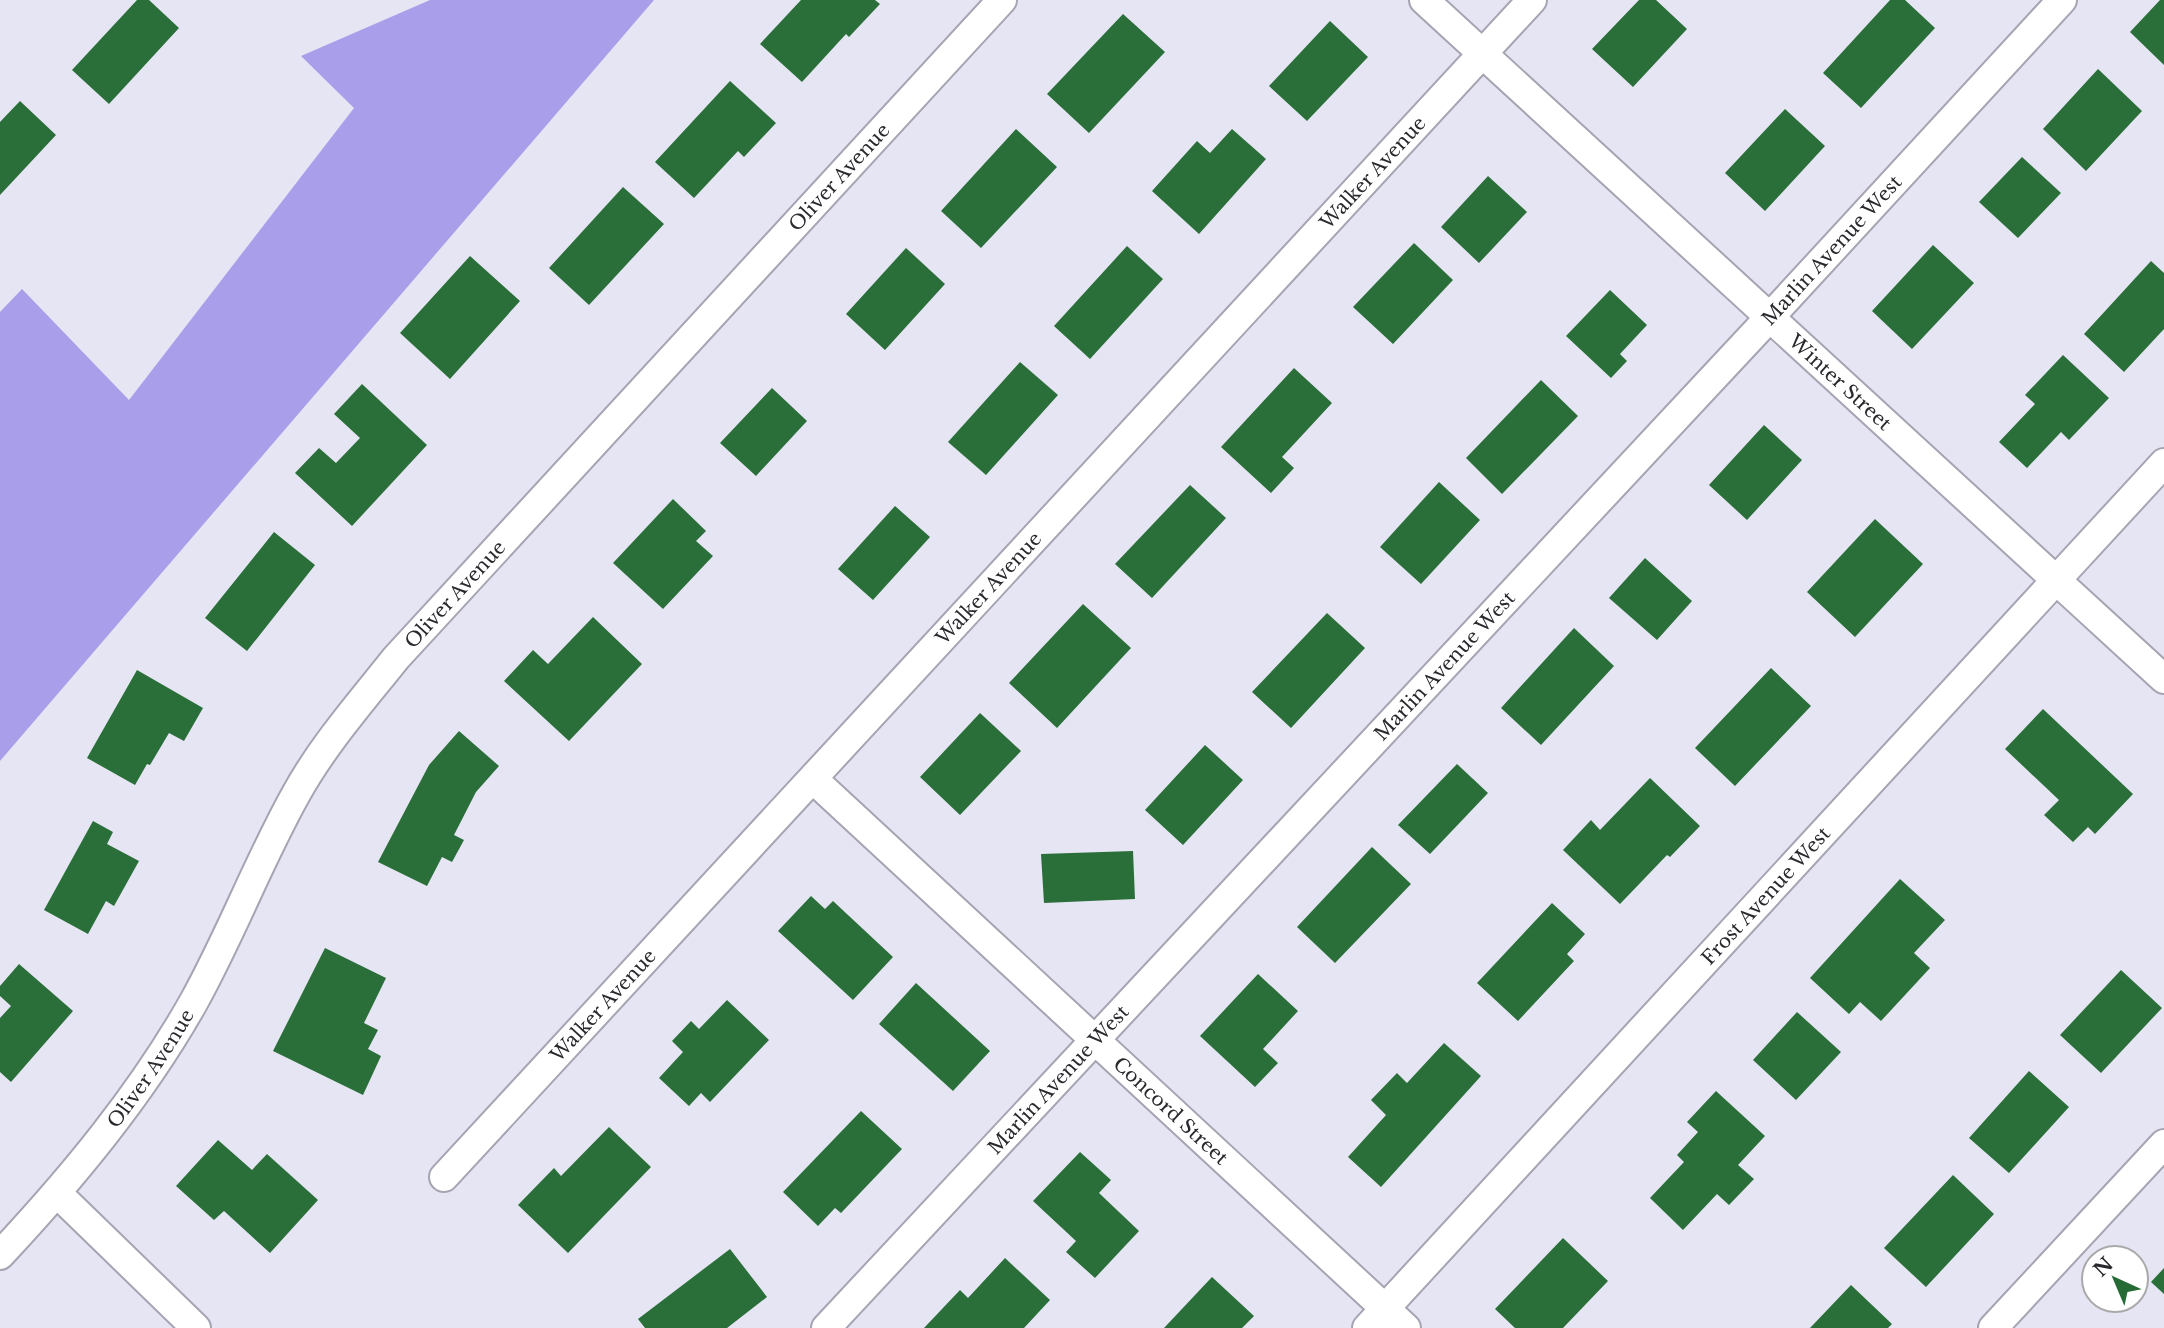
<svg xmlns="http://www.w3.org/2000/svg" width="2164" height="1328" viewBox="0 0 2164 1328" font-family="'Libre Baskerville',serif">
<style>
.forest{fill:#a99ee9}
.building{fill:#2a6f39}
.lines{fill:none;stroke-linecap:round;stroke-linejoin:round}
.street-casing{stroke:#a6a4b2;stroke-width:32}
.street{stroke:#fff;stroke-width:28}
.labels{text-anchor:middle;stroke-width:7;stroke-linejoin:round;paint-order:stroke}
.street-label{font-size:19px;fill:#29292e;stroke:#fff}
</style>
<rect width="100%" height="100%" fill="#e6e5f3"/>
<path class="forest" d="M 430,0 L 654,0 L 0,761 L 0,312 L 22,289 L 129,400 L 354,108 L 301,56 Z"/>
<path class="building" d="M 137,0 L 149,0 L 179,28 L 109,104 L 72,70 Z
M 801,0 L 875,0 L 880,4 L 849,37 L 846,34 L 802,82 L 760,44 Z
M 1639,0 L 1656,0 L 1687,29 L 1633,87 L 1592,49 Z
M 1890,0 L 1905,0 L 1935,28 L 1861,108 L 1823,73 Z
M 2160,0 L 2164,0 L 2164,65 L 2130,32 Z
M 1123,14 L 1165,52 L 1089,133 L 1047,94 Z
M 1330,21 L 1368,57 L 1307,121 L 1269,86 Z
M 2098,69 L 2142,111 L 2086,171 L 2043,129 Z
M 730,81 L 776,123 L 744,157 L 738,151 L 694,198 L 655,162 Z
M 20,101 L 56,135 L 0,195 L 0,122 Z
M 1785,109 L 1825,146 L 1765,211 L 1725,173 Z
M 1016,129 L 1057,167 L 981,248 L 941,211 Z
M 1232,129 L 1266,159 L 1199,234 L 1152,191 L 1197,141 L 1210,153 Z
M 2022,157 L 2061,193 L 2018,238 L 1979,202 Z
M 1488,176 L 1527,212 L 1479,263 L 1441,227 Z
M 623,187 L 664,224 L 589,305 L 549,268 Z
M 1414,243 L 1453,280 L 1393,344 L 1353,307 Z
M 1933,245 L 1974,283 L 1912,349 L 1872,311 Z
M 1127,246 L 1163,279 L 1090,359 L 1054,326 Z
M 906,248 L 945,284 L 885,350 L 846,314 Z
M 470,256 L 520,301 L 450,379 L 400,333 Z
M 2151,261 L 2164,273 L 2164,329 L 2124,372 L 2084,334 Z
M 1610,290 L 1647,325 L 1620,354 L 1627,361 L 1611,378 L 1566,336 Z
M 2063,355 L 2109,398 L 2069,440 L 2061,432 L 2027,468 L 1999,442 L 2035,404 L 2025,395 Z
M 1020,362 L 1058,395 L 986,475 L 948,442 Z
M 1294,368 L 1332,403 L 1282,457 L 1294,468 L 1271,493 L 1221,447 Z
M 1541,380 L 1578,416 L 1502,494 L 1466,458 Z
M 362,384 L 427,445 L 352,526 L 295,473 L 319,448 L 336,463 L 360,438 L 334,414 Z
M 772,388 L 807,421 L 756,476 L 720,443 Z
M 1764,425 L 1802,460 L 1747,520 L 1709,485 Z
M 1439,482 L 1480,520 L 1421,584 L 1380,547 Z
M 1190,485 L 1226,518 L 1152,598 L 1115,564 Z
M 673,499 L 706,531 L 696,541 L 713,556 L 663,609 L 613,563 Z
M 895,506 L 930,537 L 873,600 L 838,569 Z
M 1875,519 L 1923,564 L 1855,637 L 1807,592 Z
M 274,532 L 315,565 L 247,651 L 205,618 Z
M 1645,558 L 1692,601 L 1657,640 L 1609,598 Z
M 1083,604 L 1131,648 L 1057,728 L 1009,683 Z
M 1327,613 L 1365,648 L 1291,728 L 1252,692 Z
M 593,617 L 642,664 L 569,741 L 504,681 L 533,650 L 548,664 Z
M 1574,628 L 1614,666 L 1541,745 L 1501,708 Z
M 1771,668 L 1811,706 L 1735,786 L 1695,748 Z
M 137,670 L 203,708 L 184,741 L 169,733 L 150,765 L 147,764 L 135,785 L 87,758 Z
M 2043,709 L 2133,794 L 2095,834 L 2088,827 L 2073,842 L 2044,815 L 2059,800 L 2005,749 Z
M 980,713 L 1021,751 L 960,815 L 920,777 Z
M 459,731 L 499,766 L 476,792 L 454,835 L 464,840 L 452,862 L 442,857 L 427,886 L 378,862 L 429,765 Z
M 1205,745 L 1243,780 L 1183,845 L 1145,810 Z
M 1457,764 L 1488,793 L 1430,854 L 1398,825 Z
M 1650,778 L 1700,826 L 1670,857 L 1667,855 L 1620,904 L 1563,850 L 1591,820 L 1600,830 Z
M 93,821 L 113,832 L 107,844 L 139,861 L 114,906 L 106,901 L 88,934 L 44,910 Z
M 1372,847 L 1411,884 L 1335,963 L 1297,927 Z
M 1133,851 L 1135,899 L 1044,903 L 1041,854 Z
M 1900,879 L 1945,920 L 1914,953 L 1930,968 L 1881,1021 L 1860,1002 L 1849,1014 L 1810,978 Z
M 811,896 L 825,909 L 833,901 L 893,957 L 853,1000 L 778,931 Z
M 1552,903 L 1585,934 L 1567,954 L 1574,961 L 1518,1021 L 1477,983 Z
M 325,948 L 386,978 L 364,1023 L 378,1030 L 368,1049 L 381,1056 L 363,1095 L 273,1051 Z
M 19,964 L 73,1011 L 11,1082 L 0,1072 L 0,1018 L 11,1006 L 0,996 L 0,986 Z
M 2121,970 L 2162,1008 L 2101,1073 L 2060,1035 Z
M 1258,974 L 1298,1011 L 1263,1049 L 1278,1063 L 1255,1087 L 1200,1036 Z
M 916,983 L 990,1051 L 953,1091 L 879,1024 Z
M 727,1000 L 769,1040 L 710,1102 L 701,1093 L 689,1106 L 659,1078 L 683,1052 L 672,1041 L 691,1021 L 699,1029 Z
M 1797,1012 L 1841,1052 L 1796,1100 L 1753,1060 Z
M 1444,1043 L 1481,1076 L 1381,1187 L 1348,1157 L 1386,1115 L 1371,1100 L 1397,1073 L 1407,1083 Z
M 2029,1071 L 2069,1107 L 2009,1173 L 1969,1138 Z
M 1716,1091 L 1765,1136 L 1738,1165 L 1754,1179 L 1729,1205 L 1717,1194 L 1683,1230 L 1650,1198 L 1684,1162 L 1677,1155 L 1698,1132 L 1687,1122 Z
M 861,1111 L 902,1149 L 841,1213 L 835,1208 L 818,1226 L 783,1192 Z
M 609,1127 L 651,1167 L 568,1253 L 518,1205 L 554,1168 L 561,1176 Z
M 218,1140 L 252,1170 L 267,1154 L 318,1200 L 270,1253 L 224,1211 L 214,1220 L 176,1186 Z
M 1080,1152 L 1111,1180 L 1099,1193 L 1139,1231 L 1095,1278 L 1066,1252 L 1076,1241 L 1033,1201 Z
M 1953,1175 L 1994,1214 L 1926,1287 L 1884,1248 Z
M 1563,1238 L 1608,1281 L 1563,1328 L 1515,1328 L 1495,1309 Z
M 730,1249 L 767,1297 L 727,1328 L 645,1328 L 638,1319 Z
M 1005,1258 L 1050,1300 L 1024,1328 L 924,1328 L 960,1290 L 968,1298 Z
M 2164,1268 L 2164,1294 L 2151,1282 Z
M 1212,1277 L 1254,1316 L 1242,1328 L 1164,1328 Z
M 1851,1285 L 1892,1324 L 1888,1328 L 1810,1328 Z"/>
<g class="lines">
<defs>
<g id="street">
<path id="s1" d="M 1424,0 L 2164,679"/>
<path id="s2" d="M 813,779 L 1406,1328"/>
<path id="s3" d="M 444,1177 L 1532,0"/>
<path d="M 57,1193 L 196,1328"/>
<path id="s4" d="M 0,1255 C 72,1178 141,1095 193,1003 C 231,935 258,862 296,794 C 323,745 361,702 396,658 L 1002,0"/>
<path id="s5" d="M 826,1328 L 1769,318 L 2062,0"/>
<path id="s6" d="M 1367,1328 L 2164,463"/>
<path d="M 1993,1328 L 2164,1144"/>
</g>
</defs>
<use href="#street" class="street-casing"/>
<use href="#street" class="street"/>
</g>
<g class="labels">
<g class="street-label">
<text dy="7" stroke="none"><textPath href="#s3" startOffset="1368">Walker Avenue</textPath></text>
<text dy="7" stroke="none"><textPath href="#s4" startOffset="1374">Oliver Avenue</textPath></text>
<text dy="7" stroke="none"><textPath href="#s5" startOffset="1474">Marlin Avenue West</textPath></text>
<text dy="7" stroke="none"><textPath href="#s1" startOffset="565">Winter Street</textPath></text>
<text dy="7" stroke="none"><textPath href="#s3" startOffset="802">Walker Avenue</textPath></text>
<text dy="7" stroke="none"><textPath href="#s4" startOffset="807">Oliver Avenue</textPath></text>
<text dy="7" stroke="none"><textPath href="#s5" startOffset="906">Marlin Avenue West</textPath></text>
<text dy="7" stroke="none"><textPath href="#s6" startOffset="588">Frost Avenue West</textPath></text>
<text dy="7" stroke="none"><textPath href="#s3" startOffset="234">Walker Avenue</textPath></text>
<text dy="7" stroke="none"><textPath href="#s4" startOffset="240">Oliver Avenue</textPath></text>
<text dy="7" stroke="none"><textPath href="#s5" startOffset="340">Marlin Avenue West</textPath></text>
<text dy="7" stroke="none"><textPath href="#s2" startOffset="488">Concord Street</textPath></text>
</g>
</g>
<g transform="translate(2115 1279) rotate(316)"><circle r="33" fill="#ffffff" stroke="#a9a9ab" stroke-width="2"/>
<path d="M0-5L12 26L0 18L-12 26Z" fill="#266b36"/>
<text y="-10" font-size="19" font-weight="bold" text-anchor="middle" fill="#29292e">N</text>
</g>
</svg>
